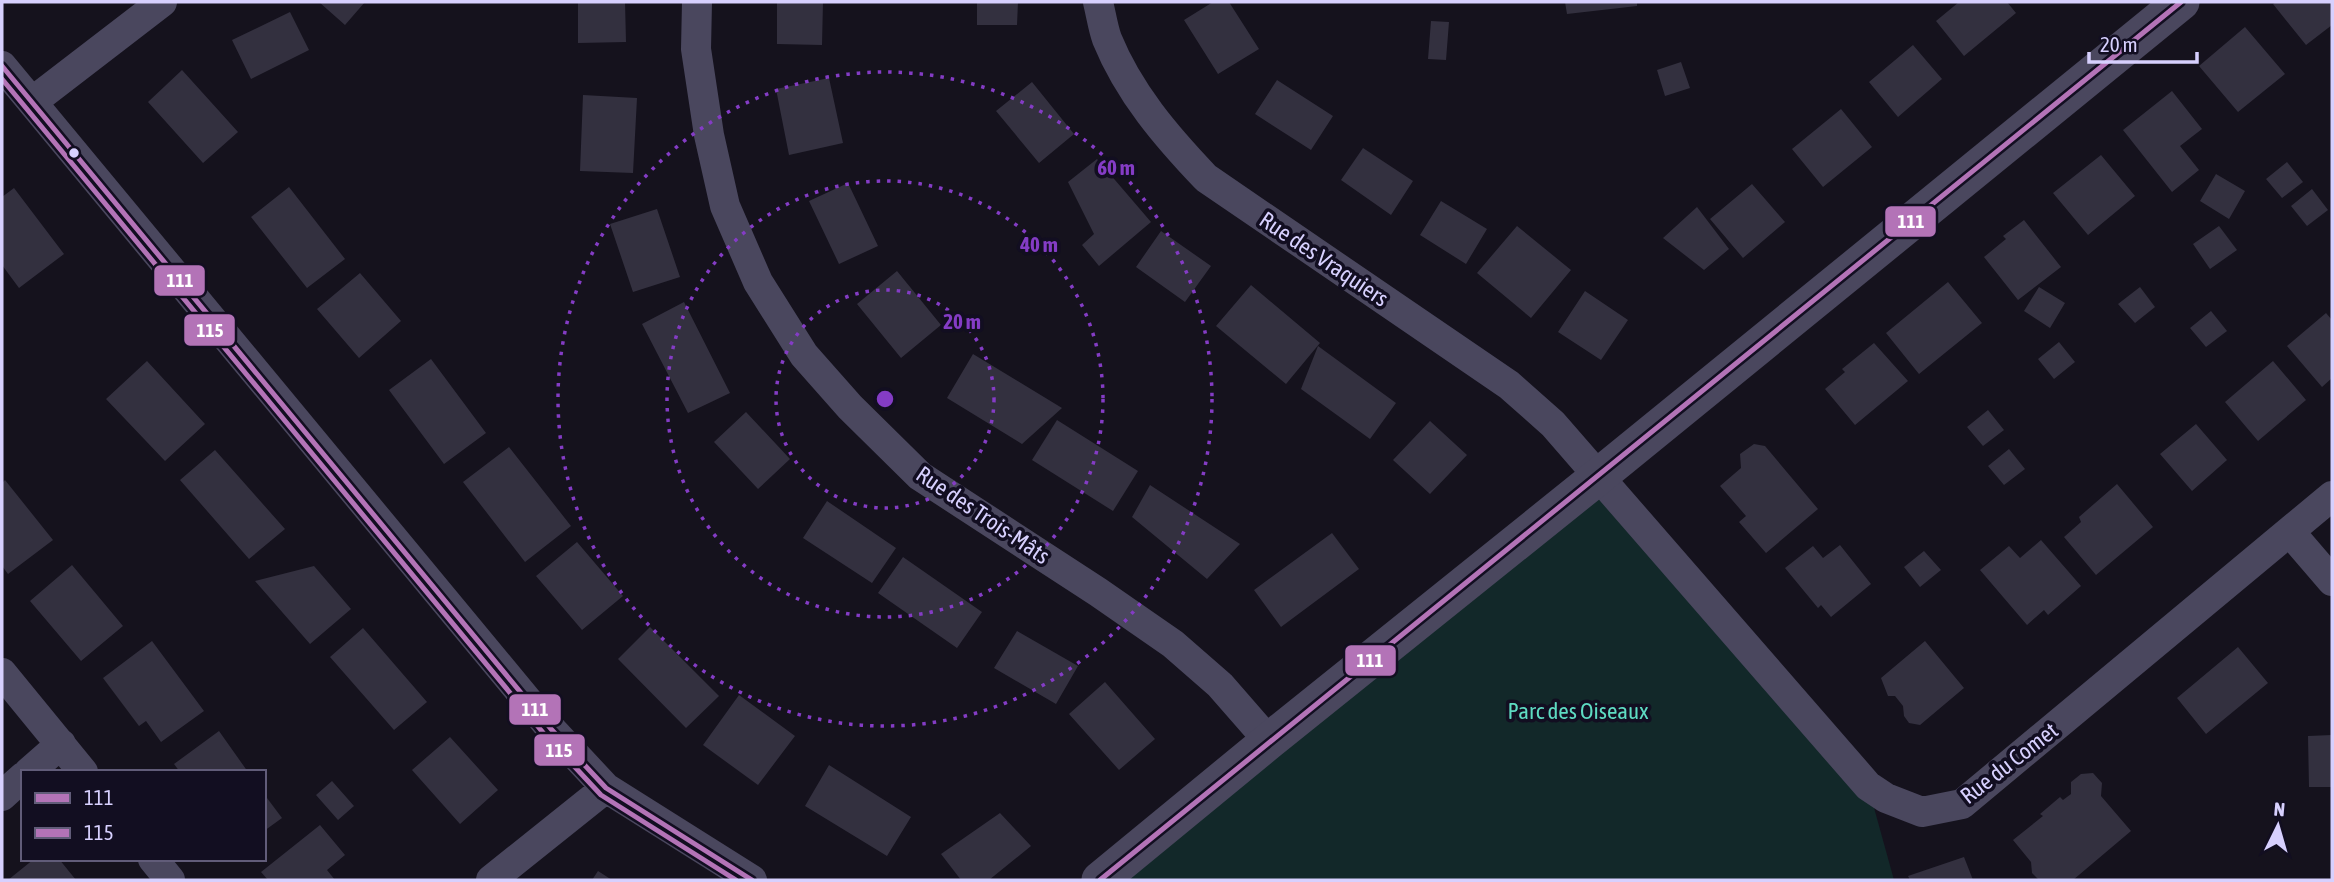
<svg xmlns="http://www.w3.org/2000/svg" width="2334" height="882" viewBox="0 0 2334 882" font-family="'Asap Condensed',sans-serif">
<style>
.green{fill:#122829}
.building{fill:#33303f}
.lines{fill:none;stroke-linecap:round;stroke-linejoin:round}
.minor{stroke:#4a475e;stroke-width:30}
.tertiary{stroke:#4a475e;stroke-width:37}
.bus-1-casing{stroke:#120e21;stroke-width:10}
.bus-2-casing{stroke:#120e21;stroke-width:10}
.bus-1{stroke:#b373b7;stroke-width:5}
.bus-2{stroke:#b373b7;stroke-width:5}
.ring{fill:none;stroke:#843cc5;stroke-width:3.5;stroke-dasharray:3.5 7}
.bus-dot{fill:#d7d0fe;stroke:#120e21;stroke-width:2.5}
.labels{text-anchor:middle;stroke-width:7;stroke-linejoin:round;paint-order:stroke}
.street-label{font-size:23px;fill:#d7d0fe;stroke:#120e21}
.park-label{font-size:23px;fill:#5edbc2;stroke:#120e21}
.centre{fill:#843cc5;stroke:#120e21;stroke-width:3.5}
.ring-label{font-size:21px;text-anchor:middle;font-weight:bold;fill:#843cc5;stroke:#120e21;stroke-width:7;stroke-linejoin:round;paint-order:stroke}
.line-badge{stroke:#120e21;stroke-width:2.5}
.badge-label{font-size:19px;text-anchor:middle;font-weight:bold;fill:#fff}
</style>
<rect width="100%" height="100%" fill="#15121d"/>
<path class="green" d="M 1599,476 L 1868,786 L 1894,880 L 1100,880 Z"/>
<path class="building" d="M 319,2 L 365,2 L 345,25 Z
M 578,2 L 625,2 L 626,42 L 578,43 Z
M 777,2 L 823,2 L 822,45 L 777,44 Z
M 977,2 L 1018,2 L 1017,25 L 977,25 Z
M 1213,2 L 1229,2 L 1259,49 L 1218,74 L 1184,20 Z
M 1565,2 L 1637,2 L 1637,6 L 1567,14 Z
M 1959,2 L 2007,2 L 2016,13 L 1964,56 L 1936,21 Z
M 2276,2 L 2332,2 L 2332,25 L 2306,45 L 2273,4 Z
M 290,12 L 309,50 L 251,79 L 232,40 Z
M 1431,21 L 1449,22 L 1446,60 L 1428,59 Z
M 2245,27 L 2285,74 L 2238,112 L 2199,66 Z
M 1913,45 L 1942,79 L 1898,117 L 1869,82 Z
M 1681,62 L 1690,88 L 1665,96 L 1657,70 Z
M 182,70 L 238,132 L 203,163 L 148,102 Z
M 829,78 L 843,143 L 789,155 L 776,89 Z
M 1277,80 L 1333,116 L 1311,150 L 1255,114 Z
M 1032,82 L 1074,134 L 1039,163 L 996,111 Z
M 2172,91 L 2202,129 L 2180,146 L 2199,170 L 2172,192 L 2123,130 Z
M 583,95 L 637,98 L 633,173 L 580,171 Z
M 1841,109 L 1872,147 L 1823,187 L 1792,149 Z
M 1363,148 L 1413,181 L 1391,215 L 1341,180 Z
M 2101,155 L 2135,196 L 2088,235 L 2053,193 Z
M 1097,159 L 1151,222 L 1099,266 L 1082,245 L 1094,234 L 1068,182 Z
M 2287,162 L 2303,182 L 2282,198 L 2266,179 Z
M 2216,174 L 2245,191 L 2229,219 L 2200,201 Z
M 848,183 L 878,246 L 839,264 L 809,201 Z
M 1752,184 L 1785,222 L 1743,258 L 1710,219 Z
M 289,187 L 345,259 L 307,288 L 251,217 Z
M 14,188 L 64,254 L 19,288 L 2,265 L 2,197 Z
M 2312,189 L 2328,210 L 2307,226 L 2291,206 Z
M 1441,201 L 1487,229 L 1466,264 L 1420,235 Z
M 1697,207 L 1729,249 L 1704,270 L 1663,238 Z
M 657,209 L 680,277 L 633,292 L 610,224 Z
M 2024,220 L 2061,267 L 2018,300 L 1984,257 L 2006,239 L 2003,236 Z
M 1517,226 L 1571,270 L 1531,318 L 1477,273 Z
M 2219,226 L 2237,250 L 2210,269 L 2193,244 Z
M 1161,231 L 1211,266 L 1185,302 L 1136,267 Z
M 897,271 L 941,325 L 901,358 L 857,304 Z
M 360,273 L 401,321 L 359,358 L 317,309 Z
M 1948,282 L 1982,323 L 1919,374 L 1886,333 Z
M 1251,285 L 1320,343 L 1286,384 L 1216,326 Z
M 2039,287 L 2065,303 L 2050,328 L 2024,311 Z
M 2140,287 L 2155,307 L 2135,323 L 2118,304 Z
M 1585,291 L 1628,320 L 1601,360 L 1558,332 Z
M 684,302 L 730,393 L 688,413 L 642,324 Z
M 2211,311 L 2227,331 L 2206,347 L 2190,328 Z
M 2326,313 L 2332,320 L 2332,378 L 2322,387 L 2287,346 Z
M 2059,342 L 2075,362 L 2054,379 L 2038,359 Z
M 1874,343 L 1908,381 L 1855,425 L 1825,389 L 1845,372 L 1842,369 Z
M 1318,346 L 1396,403 L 1370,439 L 1301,389 Z
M 973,354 L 1062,408 L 1022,444 L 947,398 Z
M 431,359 L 486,433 L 444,464 L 389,390 Z
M 147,361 L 205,424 L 165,461 L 106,399 Z
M 2273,361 L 2306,400 L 2258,441 L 2225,402 Z
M 1988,410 L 2004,430 L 1983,446 L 1967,427 Z
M 746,412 L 790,459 L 758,489 L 714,442 Z
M 1057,420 L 1138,471 L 1113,511 L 1032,460 Z
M 1430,421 L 1467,455 L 1430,494 L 1393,460 Z
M 2196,424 L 2227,460 L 2192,491 L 2160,454 Z
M 1754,444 L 1765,446 L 1818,509 L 1766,553 L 1739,522 L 1746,516 L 1720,486 L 1741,468 L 1740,454 Z
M 509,447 L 571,526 L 525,562 L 463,482 Z
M 2009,449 L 2025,469 L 2004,485 L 1988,466 Z
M 215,450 L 285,529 L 249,559 L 180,480 Z
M 5,480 L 53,540 L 8,574 L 2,566 L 2,483 Z
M 2117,484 L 2153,527 L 2096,575 L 2064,537 L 2081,522 L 2079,517 Z
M 1150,485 L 1240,544 L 1207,579 L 1132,517 Z
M 827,501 L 896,548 L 872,583 L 803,538 Z
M 1332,533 L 1359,569 L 1281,627 L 1254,590 Z
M 2041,540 L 2081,586 L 2048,615 L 2044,610 L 2027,625 L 1980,570 L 2009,546 L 2020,558 Z
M 577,542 L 623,596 L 582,630 L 536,576 Z
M 1840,545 L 1871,584 L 1831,617 L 1821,605 L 1818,608 L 1785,568 L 1813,546 L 1823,558 Z
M 1924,551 L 1941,570 L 1920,587 L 1904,567 Z
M 903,557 L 982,612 L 957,648 L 878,593 Z
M 72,565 L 123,626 L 81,661 L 30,601 Z
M 314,566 L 351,609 L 310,644 L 255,581 Z
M 650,627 L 719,696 L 686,728 L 618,659 Z
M 363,628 L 427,702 L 394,730 L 330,657 Z
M 1017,631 L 1078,666 L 1056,704 L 994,668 Z
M 152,641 L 204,711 L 161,742 L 146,721 L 139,726 L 103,678 Z
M 1925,641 L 1964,688 L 1920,725 L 1909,723 L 1904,716 L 1903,706 L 1895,696 L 1888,696 L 1881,678 Z
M 2238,647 L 2268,683 L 2206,734 L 2177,698 Z
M 1105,682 L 1155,739 L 1119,770 L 1069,714 Z
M 739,695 L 795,736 L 758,785 L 703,745 Z
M 219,731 L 248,772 L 180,772 L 174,764 Z
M 2332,735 L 2332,787 L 2309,787 L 2308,736 Z
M 450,737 L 498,790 L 460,824 L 412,770 Z
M 829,765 L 911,817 L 887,856 L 805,806 Z
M 2093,773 L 2102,783 L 2101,796 L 2131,831 L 2073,880 L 2038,879 L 2032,873 L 2031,862 L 2013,840 L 2043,816 L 2040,814 L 2060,797 L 2063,800 L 2071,794 L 2071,782 L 2081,774 Z
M 332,781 L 354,806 L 338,820 L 316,795 Z
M 264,794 L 282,818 L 264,831 Z
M 1000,813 L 1031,846 L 989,880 L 961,880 L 941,854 Z
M 320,825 L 345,855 L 327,870 L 335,880 L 268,880 L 261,872 Z
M 1964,857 L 1973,880 L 1910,880 L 1908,876 Z
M 34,859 L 59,859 L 76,880 L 8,880 Z
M 598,871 L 612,880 L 592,880 Z"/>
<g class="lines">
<path class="minor" d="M 697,2 L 696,49 L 709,135 L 725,206 L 758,282 L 804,355 L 850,407 L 920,476 L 1098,592 L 1173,644 L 1220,685 L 1269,741
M 1098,2 C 1101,14 1103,28 1107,39 C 1129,93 1166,136 1206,178 L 1509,385 L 1553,424 L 1868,786 L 1886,798 L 1922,812 L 1962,804 L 2332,496
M 2,66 L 551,729 L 606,788 L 752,880
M 32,102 L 162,2
M 2290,532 L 2332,581
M 2,673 L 83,772
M 29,772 L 61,744
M 2,796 L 23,777
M 153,859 L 170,880
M 491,880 L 606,788"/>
<path class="tertiary" d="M 1100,880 L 1269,741 L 1599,476 L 2181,2"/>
<defs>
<path id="bus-1" d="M 2,66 L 551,729 L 606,788 L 752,880
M 1100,880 L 2181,2"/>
<path id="bus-2" d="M 2,79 L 545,735 L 601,795 L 736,880"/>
</defs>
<use href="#bus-1" class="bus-1-casing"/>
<use href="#bus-2" class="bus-2-casing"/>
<use href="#bus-1" class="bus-1"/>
<use href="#bus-2" class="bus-2"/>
</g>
<g class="ring">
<circle cx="885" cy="399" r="109"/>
<circle cx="885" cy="399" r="218"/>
<circle cx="885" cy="399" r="327"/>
</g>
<circle class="bus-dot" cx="74" cy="153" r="6"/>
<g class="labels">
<g class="street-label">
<text transform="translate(1324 259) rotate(34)" y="8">Rue des Vraquiers</text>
<text transform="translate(983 515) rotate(34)" y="8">Rue des Trois-Mâts</text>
<text transform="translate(2009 763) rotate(-38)" y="8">Rue du Comet</text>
</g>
<g class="park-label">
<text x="1578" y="719">Parc des Oiseaux</text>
</g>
</g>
<circle cx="885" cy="399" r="10" class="centre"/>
<g class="ring-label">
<text x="1116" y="175">60 m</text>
<text x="1039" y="252">40 m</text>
<text x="962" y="329">20 m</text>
</g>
<g class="line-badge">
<rect x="1884" y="205" width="53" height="33" rx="7" fill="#b373b7"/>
<rect x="153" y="264" width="53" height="33" rx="7" fill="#b373b7"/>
<rect x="183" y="313" width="53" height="34" rx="7" fill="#b373b7"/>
<rect x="1344" y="644" width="53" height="33" rx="7" fill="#b373b7"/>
<rect x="508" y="693" width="54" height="33" rx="7" fill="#b373b7"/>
<rect x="533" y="733" width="53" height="34" rx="7" fill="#b373b7"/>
</g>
<g class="badge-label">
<text x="1911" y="228">111</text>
<text x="180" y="287">111</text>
<text x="210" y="337">115</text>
<text x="1370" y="667">111</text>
<text x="535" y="716">111</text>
<text x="559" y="757">115</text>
</g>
<rect width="2334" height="882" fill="none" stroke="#d7d0fe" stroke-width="7"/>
<rect x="21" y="770" width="245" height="91" fill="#120e21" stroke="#615c79" stroke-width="2"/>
<rect x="35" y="793" width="35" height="10" fill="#b373b7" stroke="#615c79" stroke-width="2"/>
<text x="84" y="805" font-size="21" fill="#d7d0fe">111</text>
<rect x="35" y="828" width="35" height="10" fill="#b373b7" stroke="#615c79" stroke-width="2"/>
<text x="84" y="840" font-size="21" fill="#d7d0fe">115</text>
<g transform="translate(2278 826) rotate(5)" stroke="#120e21" stroke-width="5" paint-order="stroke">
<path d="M0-5L12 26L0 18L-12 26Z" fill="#d7d0fe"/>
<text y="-10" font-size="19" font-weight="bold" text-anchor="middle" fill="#d7d0fe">N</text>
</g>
<path d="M2089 52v10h108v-10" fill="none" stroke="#d7d0fe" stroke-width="3.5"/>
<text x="2100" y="52" font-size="21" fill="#d7d0fe" stroke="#120e21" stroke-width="5" paint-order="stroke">20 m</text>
</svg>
